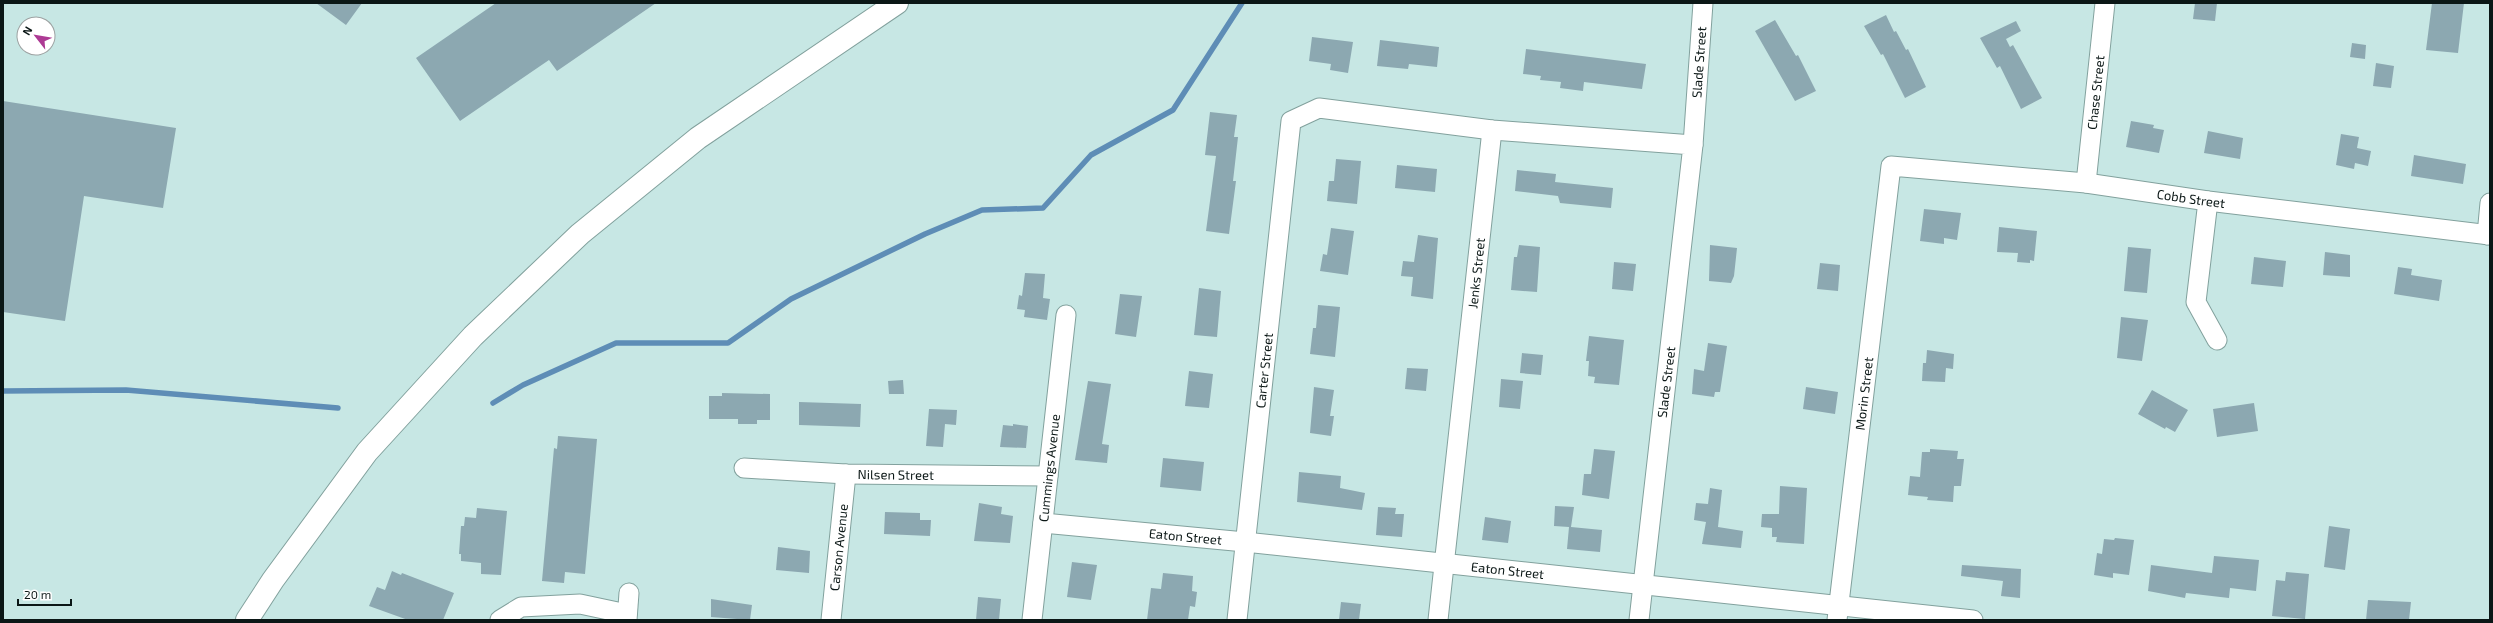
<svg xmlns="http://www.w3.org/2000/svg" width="2493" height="623" viewBox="0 0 2493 623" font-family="'Exo 2',sans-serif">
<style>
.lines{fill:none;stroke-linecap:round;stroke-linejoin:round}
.stream{stroke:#5e8db6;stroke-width:5.5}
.building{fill:#8ca8b1}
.street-casing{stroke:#82a19d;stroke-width:21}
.secondary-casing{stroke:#82a19d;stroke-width:24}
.street{stroke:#fff;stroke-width:19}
.secondary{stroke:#fff;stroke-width:22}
.labels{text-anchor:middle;stroke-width:4;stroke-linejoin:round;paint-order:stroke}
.street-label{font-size:13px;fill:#0b1716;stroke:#fff}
</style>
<rect width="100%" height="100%" fill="#c7e7e4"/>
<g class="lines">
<path class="stream" d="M 3,391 L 126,390 L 338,408
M 493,403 L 523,385 L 616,343 L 728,343 L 791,299 L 925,234 L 982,210 L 1043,208 L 1091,155 L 1173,110 L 1242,3"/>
</g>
<path class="building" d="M 316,3 L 362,3 L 346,25 Z
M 496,3 L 656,3 L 557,71 L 549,60 L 460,121 L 416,58 Z
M 2195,3 L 2217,3 L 2215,21 L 2193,19 Z
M 2432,3 L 2464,3 L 2458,53 L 2426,50 Z
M 1886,15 L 1894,32 L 1896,31 L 1906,50 L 1908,49 L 1926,87 L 1905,98 L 1883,54 L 1881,55 L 1864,26 Z
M 1775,20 L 1796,56 L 1798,55 L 1816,91 L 1795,101 L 1755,31 Z
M 2016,21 L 2021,31 L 2006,39 L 2010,47 L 2013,45 L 2042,98 L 2021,109 L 2000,66 L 1997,68 L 1980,38 Z
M 1312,37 L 1353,42 L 1348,73 L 1330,70 L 1331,64 L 1309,61 Z
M 1380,40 L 1439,47 L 1437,67 L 1409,64 L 1408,69 L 1377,66 Z
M 2352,43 L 2366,45 L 2365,59 L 2350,57 Z
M 1526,49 L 1646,64 L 1642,89 L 1584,82 L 1583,91 L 1560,88 L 1561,82 L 1540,80 L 1541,76 L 1523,74 Z
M 2376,63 L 2394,66 L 2391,88 L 2373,86 Z
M 3,101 L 176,128 L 163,208 L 84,196 L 65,321 L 3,312 Z
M 1210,112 L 1237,115 L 1234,137 L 1238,137 L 1233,181 L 1236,181 L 1229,234 L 1206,231 L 1216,156 L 1205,155 Z
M 2131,121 L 2154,125 L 2153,128 L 2164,130 L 2159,153 L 2126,147 Z
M 2208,131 L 2243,138 L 2240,159 L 2204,153 Z
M 2341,134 L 2359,137 L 2357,148 L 2371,151 L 2368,166 L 2355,163 L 2354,169 L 2336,165 Z
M 2414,155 L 2466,164 L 2463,184 L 2411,176 Z
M 1336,159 L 1361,161 L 1357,204 L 1327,201 L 1329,181 L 1334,181 Z
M 1397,165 L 1437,169 L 1435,192 L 1395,188 Z
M 1517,170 L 1556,174 L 1555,182 L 1613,188 L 1611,208 L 1560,203 L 1558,196 L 1515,191 Z
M 1924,209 L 1961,213 L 1957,240 L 1944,238 L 1944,244 L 1920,241 Z
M 1999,227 L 2037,231 L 2034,261 L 2030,260 L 2030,263 L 2017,262 L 2018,253 L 1997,252 Z
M 1331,228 L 1354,231 L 1348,275 L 1320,271 L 1323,254 L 1327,255 Z
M 1418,235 L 1438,238 L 1433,299 L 1411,296 L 1413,277 L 1401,276 L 1403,261 L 1414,262 Z
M 1519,245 L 1540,247 L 1537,292 L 1511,290 L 1514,257 L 1517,257 Z
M 1710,245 L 1737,248 L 1734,276 L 1731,283 L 1709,281 Z
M 2128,247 L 2151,249 L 2147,293 L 2124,291 Z
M 2325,252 L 2350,255 L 2350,277 L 2323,275 Z
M 2254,257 L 2286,261 L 2283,287 L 2251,284 Z
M 1614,262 L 1636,264 L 1633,291 L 1612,289 Z
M 1820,263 L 1840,265 L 1838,291 L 1817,289 Z
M 2398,267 L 2412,269 L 2411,275 L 2442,280 L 2439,301 L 2394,294 Z
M 1025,273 L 1045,274 L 1043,298 L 1050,299 L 1047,320 L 1024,317 L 1025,310 L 1017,309 L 1019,295 L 1022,296 Z
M 1199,288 L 1221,291 L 1217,337 L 1194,335 Z
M 1120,294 L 1142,296 L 1136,337 L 1115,334 Z
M 1318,305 L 1340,307 L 1335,357 L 1310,354 L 1313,328 L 1316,328 Z
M 2121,317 L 2148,320 L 2142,361 L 2117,358 Z
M 1589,336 L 1624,340 L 1619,385 L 1594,383 L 1595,377 L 1588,376 L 1589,361 L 1586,361 Z
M 1708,343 L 1727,346 L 1720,392 L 1715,392 L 1714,397 L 1692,394 L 1694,369 L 1704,371 Z
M 1927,350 L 1954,354 L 1953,369 L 1946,368 L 1945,382 L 1922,381 L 1923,363 L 1926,363 Z
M 1522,353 L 1543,355 L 1541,375 L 1520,373 Z
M 1407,368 L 1428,369 L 1426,391 L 1405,389 Z
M 1189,371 L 1213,374 L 1209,408 L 1185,406 Z
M 1501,379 L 1523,381 L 1520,409 L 1499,407 Z
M 903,380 L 904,394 L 889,394 L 888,381 Z
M 1088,381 L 1111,384 L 1102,444 L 1109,445 L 1107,463 L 1075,460 Z
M 1314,387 L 1334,390 L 1330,416 L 1334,416 L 1331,436 L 1310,433 Z
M 1806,387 L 1838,392 L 1835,414 L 1803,409 Z
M 2152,390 L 2188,410 L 2175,432 L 2166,427 L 2165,429 L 2138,414 Z
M 722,393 L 770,394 L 770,420 L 757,420 L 757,424 L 738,424 L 738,419 L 709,419 L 709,396 L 722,396 Z
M 799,402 L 861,404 L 860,427 L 799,425 Z
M 2254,403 L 2258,431 L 2217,437 L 2213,409 Z
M 929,409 L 957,410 L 956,425 L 945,424 L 943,447 L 926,446 Z
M 1013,424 L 1028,426 L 1026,448 L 1000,447 L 1003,425 L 1013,426 Z
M 558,436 L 597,439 L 585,574 L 565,572 L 564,583 L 542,581 L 554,448 L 557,449 Z
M 1594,449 L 1615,451 L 1609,499 L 1582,495 L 1584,474 L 1591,474 Z
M 1930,449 L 1958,451 L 1957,459 L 1964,459 L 1961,486 L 1954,486 L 1953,502 L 1927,500 L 1928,497 L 1908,495 L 1910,476 L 1920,477 L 1922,452 L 1930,452 Z
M 1163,458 L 1204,462 L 1201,491 L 1160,487 Z
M 1299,472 L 1341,476 L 1340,488 L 1365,493 L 1362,510 L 1297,502 Z
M 1780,486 L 1807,488 L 1804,544 L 1776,542 L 1777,537 L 1772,537 L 1772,528 L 1761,527 L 1762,514 L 1779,514 Z
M 1710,488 L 1722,490 L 1718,527 L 1743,531 L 1741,548 L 1702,544 L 1706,522 L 1694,520 L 1696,503 L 1708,504 Z
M 979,503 L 1002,507 L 1001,514 L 1013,516 L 1010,543 L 974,541 Z
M 1555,506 L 1574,507 L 1571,527 L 1602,530 L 1600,552 L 1567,549 L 1569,527 L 1554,526 Z
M 1378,507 L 1396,508 L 1395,514 L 1404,514 L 1402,537 L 1376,535 Z
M 477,508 L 507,511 L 501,575 L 481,574 L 481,563 L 461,561 L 461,554 L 459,554 L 461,526 L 464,526 L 465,517 L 476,518 Z
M 885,512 L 920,513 L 920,520 L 931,520 L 930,536 L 884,534 Z
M 1485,517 L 1511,521 L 1508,543 L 1482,540 Z
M 2329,526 L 2350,529 L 2345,570 L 2324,567 Z
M 2115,538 L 2134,540 L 2129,575 L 2113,573 L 2113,578 L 2094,575 L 2097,553 L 2102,554 L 2104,539 L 2114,540 Z
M 778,547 L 810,551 L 809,573 L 776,570 Z
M 2214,556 L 2259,560 L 2256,591 L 2230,588 L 2229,598 L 2186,593 L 2185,598 L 2148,591 L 2151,565 L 2212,573 Z
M 1072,562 L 1097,565 L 1091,600 L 1067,597 Z
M 1962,565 L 2021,569 L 2020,598 L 2001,596 L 2003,581 L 1961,576 Z
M 392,571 L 401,575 L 402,573 L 454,593 L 443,620 L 408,620 L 369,606 L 377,587 L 385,590 Z
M 2286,572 L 2309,574 L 2305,619 L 2272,616 L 2276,580 L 2285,581 Z
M 1163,573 L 1193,576 L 1192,591 L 1197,592 L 1195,607 L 1190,606 L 1188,620 L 1147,620 L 1151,588 L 1161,589 Z
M 978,597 L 1001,599 L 999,620 L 976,620 Z
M 711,599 L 752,605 L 750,620 L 711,617 Z
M 2368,600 L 2411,602 L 2409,620 L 2366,620 Z
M 1341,602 L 1361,604 L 1359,620 L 1339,620 Z"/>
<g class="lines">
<defs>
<g id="street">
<path id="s1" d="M 1693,145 L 1703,3"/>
<path id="s2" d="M 2086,183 L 2105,3"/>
<path d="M 2208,201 L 2196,302 L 2217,340"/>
<path d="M 2487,235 L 2490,203"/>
<path id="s3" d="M 744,468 L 846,474 L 1048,476"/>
<path id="s4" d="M 1043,523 L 1245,542 L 1973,620"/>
<path d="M 500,620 L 521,607 L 580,604 L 627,614"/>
<path d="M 627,620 L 629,593"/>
<path id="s5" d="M 831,620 L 846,474"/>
<path id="s6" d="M 1032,620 L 1066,315"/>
<path id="s7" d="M 1237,620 L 1291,121 L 1319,108 L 1492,130 L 1693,145 L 1639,620"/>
<path id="s8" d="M 1438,620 L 1492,130"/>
<path id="s9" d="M 1837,620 L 1891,166 L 2086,183 L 2208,201 L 2490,235"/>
</g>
<path id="secondary" d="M 247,620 L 273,580 L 367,452 L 473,336 L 580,234 L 698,138 L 897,3"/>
</defs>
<use href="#street" class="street-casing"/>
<use href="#secondary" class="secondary-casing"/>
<use href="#street" class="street"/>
<use href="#secondary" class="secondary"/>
</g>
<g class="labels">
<g class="street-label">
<text dy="5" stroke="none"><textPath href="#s1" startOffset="83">Slade Street</textPath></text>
<text dy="5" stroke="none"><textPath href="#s2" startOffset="91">Chase Street</textPath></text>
<text dy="5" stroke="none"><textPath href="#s9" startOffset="759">Cobb Street</textPath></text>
<text dy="5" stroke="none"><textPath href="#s8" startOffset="349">Jenks Street</textPath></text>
<text dy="5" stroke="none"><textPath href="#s7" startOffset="251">Carter Street</textPath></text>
<text transform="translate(1666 382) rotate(-83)" y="5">Slade Street</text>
<text dy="5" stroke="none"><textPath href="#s9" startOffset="228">Morin Street</textPath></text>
<text dy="5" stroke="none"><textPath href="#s6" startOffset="153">Cummings Avenue</textPath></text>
<text dy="5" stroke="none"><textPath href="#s3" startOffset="152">Nilsen Street</textPath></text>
<text dy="5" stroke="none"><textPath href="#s4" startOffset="143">Eaton Street</textPath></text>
<text dy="5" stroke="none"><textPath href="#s5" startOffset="73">Carson Avenue</textPath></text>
<text dy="5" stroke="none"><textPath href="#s4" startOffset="467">Eaton Street</textPath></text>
</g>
</g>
<rect width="2493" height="623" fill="none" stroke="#0b1716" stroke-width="8"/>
<g transform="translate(36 36) rotate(301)"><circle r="19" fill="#ffffff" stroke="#9da2a2"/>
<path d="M0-3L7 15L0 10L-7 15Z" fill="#ad3a94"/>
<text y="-6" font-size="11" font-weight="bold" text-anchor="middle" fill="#0b1716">N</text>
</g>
<path d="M18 599v6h53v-6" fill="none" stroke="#0b1716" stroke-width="2"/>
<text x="24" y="599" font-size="12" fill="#0b1716" stroke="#ffffff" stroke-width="3" paint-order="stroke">20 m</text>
</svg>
